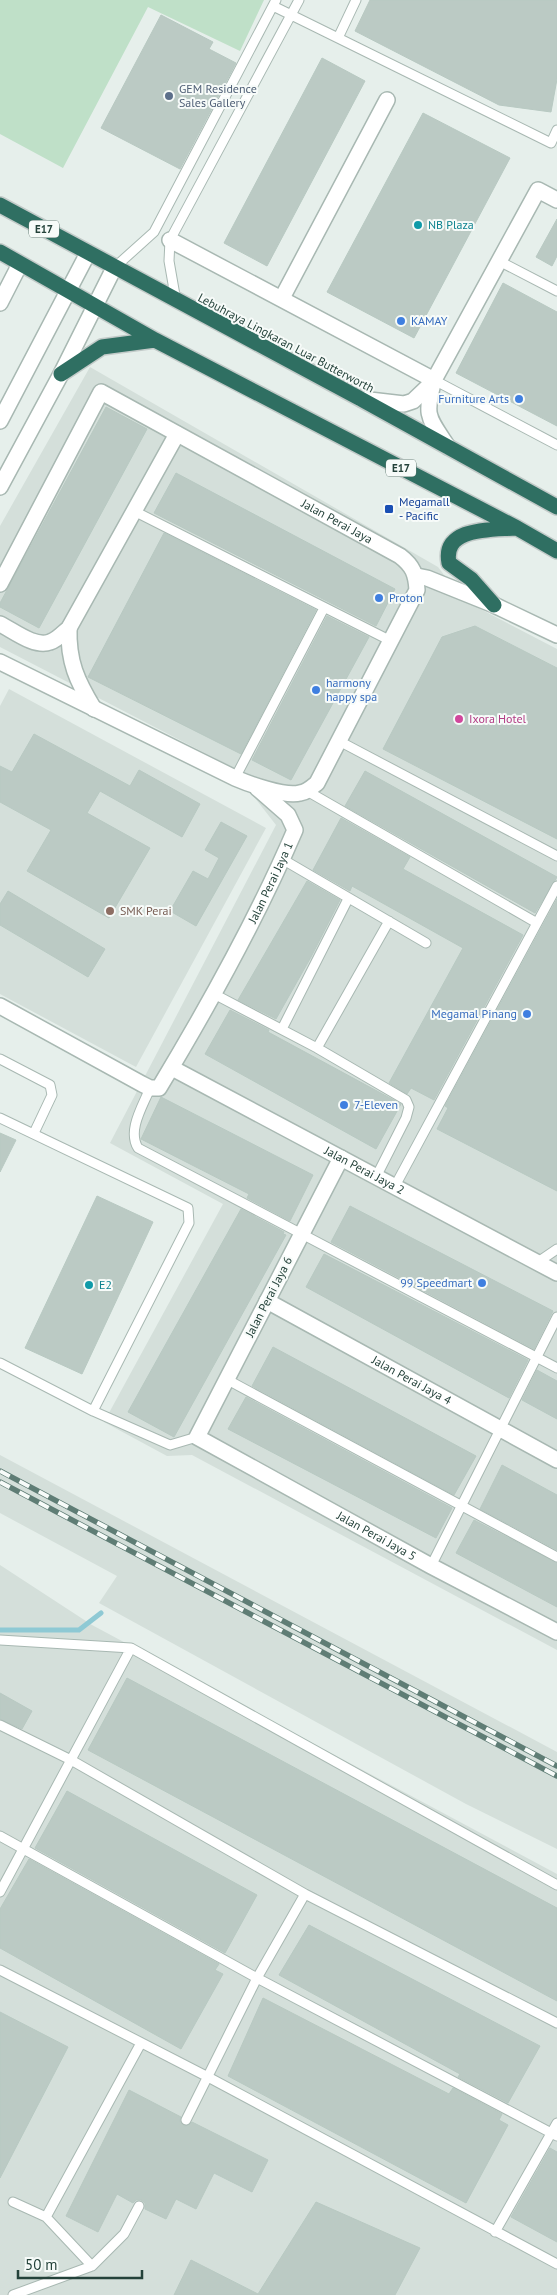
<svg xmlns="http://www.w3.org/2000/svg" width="557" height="2295" viewBox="0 0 557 2295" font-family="'PT Sans',sans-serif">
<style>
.built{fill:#d4dfda}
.green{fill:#bfe0c8}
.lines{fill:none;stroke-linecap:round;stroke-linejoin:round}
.stream{stroke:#8ec9d4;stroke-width:5}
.building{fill:#bbcac4;stroke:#b8c9c2}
.lane-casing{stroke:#a8b8b2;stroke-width:11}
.street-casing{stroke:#a8b8b2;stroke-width:18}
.highway-casing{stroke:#c2cac8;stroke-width:18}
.lane{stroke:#fff;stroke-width:9}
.street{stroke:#fff;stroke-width:15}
.highway{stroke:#2f6f62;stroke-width:15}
.rail-casing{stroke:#5f7d75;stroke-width:5.5}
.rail{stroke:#f7fbf9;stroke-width:4;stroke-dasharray:11;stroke-linecap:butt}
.service-dot{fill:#5c6f8a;stroke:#f7fbf9;stroke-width:2}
.culture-dot{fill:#0f9aa8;stroke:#f7fbf9;stroke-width:2}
.shop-dot{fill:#3f7fe0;stroke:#f7fbf9;stroke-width:2}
.transit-dot{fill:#1a4fb4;stroke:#f7fbf9;stroke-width:2}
.hotel-dot{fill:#d1479c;stroke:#f7fbf9;stroke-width:2}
.education-dot{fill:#8d6e63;stroke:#f7fbf9;stroke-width:2}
.labels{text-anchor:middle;stroke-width:4;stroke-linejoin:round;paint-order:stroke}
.shield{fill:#f7fbf9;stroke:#637a73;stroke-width:1}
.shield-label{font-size:11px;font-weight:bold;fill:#24423a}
.service-label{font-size:12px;fill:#4e5e75;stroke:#f7fbf9;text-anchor:start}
.culture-label{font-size:12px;fill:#0d838f;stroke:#f7fbf9;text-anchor:start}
.shop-label{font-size:12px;fill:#366cbe;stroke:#f7fbf9;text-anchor:start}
.street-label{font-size:12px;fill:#24423a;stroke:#f7fbf9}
.transit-label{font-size:12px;fill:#164399;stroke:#f7fbf9;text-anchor:start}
.hotel-label{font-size:12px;fill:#b23c85;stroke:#f7fbf9;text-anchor:start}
.education-label{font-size:12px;fill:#785e54;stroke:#f7fbf9;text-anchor:start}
</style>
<rect width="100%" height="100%" fill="#e6efeb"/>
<path class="built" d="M 90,367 L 438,567 L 463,600 L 557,649 L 557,1650 L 192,1455 L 167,1456 L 104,1422 L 223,1204 L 110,1143 L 276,825 L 230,766 L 0,647 L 0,526 Z
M 9,689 L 266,828 L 136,1067 L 0,994 L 0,706 Z
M 0,1455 L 557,1752 L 557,1849 L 466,1804 L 99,1603 L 117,1576 L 0,1513 Z
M 0,1565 L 92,1625 L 557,1874 L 557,2295 L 0,2295 Z"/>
<path class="green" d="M 0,0 L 264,0 L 240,51 L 148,7 L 63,168 L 0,134 Z"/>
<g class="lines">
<path class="stream" d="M 0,1630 L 79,1630 L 101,1613"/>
</g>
<path class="building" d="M 370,0 L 557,0 L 557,79 L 551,112 L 499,105 L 355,31 Z
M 161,15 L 213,42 L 209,49 L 236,63 L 180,169 L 101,128 Z
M 322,58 L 365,81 L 267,266 L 224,243 Z
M 423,113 L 510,158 L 414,338 L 327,292 Z
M 557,219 L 557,256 L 552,266 L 536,257 Z
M 503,283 L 557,312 L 557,426 L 456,373 Z
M 106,407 L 147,429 L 39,628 L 0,607 L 0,603 Z
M 176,473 L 395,589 L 376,626 L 154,513 Z
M 164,533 L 316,610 L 241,754 L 88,677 Z
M 327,616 L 369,637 L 291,780 L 252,760 Z
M 475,626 L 557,668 L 557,839 L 383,749 L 442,637 Z
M 34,734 L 130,786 L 139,770 L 200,804 L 182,837 L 100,791 L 87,813 L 150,848 L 109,918 L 27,871 L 51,830 L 0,802 L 0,766 L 12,772 Z
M 365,771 L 557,877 L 535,913 L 345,806 Z
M 341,818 L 410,857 L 403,869 L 523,935 L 434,1100 L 411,1088 L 407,1094 L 389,1083 L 463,948 L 352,886 L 350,891 L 313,870 Z
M 221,822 L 247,836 L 196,926 L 170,911 L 193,871 L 208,879 L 219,858 L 205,850 Z
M 307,881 L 340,900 L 311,957 L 276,1019 L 238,1000 Z
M 8,891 L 105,949 L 88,977 L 0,925 L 0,904 Z
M 557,899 L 557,1191 L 437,1129 L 448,1108 L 445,1106 Z
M 230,1010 L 269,1030 L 268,1032 L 401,1104 L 376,1149 L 205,1054 Z
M 161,1097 L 313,1175 L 290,1221 L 247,1198 L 249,1194 L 141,1139 Z
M 0,1133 L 16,1140 L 0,1172 Z
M 97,1196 L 153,1222 L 82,1374 L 25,1348 Z
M 350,1206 L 553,1311 L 534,1349 L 331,1242 Z
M 241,1209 L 284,1232 L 283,1234 L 286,1235 L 174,1437 L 128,1412 Z
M 324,1254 L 528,1360 L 509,1398 L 306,1287 Z
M 273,1347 L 476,1456 L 454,1495 L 252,1386 Z
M 537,1370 L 557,1381 L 557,1419 L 522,1400 Z
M 246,1397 L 452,1508 L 436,1538 L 228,1429 Z
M 502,1465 L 557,1495 L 557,1550 L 480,1509 Z
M 474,1520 L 557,1563 L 557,1607 L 456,1553 Z
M 127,1678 L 557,1908 L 557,2001 L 88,1750 Z
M 0,1693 L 32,1711 L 22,1729 L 0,1719 Z
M 67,1791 L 257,1895 L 225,1953 L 35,1848 Z
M 29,1859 L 219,1964 L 215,1970 L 223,1974 L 181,2049 L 0,1948 L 0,1909 Z
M 309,1925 L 540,2046 L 508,2103 L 458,2077 L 460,2074 L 279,1975 Z
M 263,1998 L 449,2094 L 453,2088 L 502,2114 L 499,2120 L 508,2125 L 466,2203 L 228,2076 Z
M 0,2012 L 68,2047 L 0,2178 Z
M 129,2090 L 181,2117 L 180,2121 L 184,2126 L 189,2125 L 192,2122 L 268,2160 L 252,2192 L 214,2173 L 196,2209 L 176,2199 L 166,2219 L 145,2209 L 145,2203 L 141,2200 L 136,2200 L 133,2203 L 117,2194 L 98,2232 L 66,2216 Z
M 550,2148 L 557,2152 L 557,2242 L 511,2217 Z
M 316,2202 L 420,2248 L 395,2295 L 174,2295 L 191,2260 L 258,2294 Z"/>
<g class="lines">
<defs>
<path id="lane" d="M 356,0 L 338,38 L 551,143 L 557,130
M 273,6 L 338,38
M 499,261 L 557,291
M 114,268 L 154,232 L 276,0
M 176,301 L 169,261 L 170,240 L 299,0
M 434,380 L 557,445
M 134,511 L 391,641
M 339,741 L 557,856
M 235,778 L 324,608
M 307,791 L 537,923
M 282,859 L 426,943
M 214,994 L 317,1048 L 406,1100 L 409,1107 L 406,1118 L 376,1177
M 282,1029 L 348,899
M 317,1048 L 389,921
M 0,1059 L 50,1085 L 52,1095 L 34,1133
M 150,1088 C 143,1106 127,1130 138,1148 L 557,1368
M 0,1118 L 188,1208 L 189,1223 L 93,1411
M 395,1186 L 557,886
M 538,1262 L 557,1249
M 0,1363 L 93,1411 L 170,1445 L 197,1437
M 226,1379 L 557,1557
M 431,1566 L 557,1317
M 0,1640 L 131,1648
M 0,1725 L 71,1760 L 305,1894 L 257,1978 L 186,2120
M 0,1836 L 257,1978 L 557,2136
M 0,1892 L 131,1648 L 557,1885
M 305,1894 L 557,2023
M 0,1970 L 208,2077 L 557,2264
M 46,2217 L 141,2043
M 495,2232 L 557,2123
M 92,2266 L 124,2234 L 139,2206
M 13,2295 L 92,2266 L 46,2217 L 13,2202"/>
<g id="street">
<path d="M 170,240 L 434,380"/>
<path d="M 282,298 L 387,100"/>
<path d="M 0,303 L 20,264"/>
<path d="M 361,399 L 404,404 L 413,401 L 434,381"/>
<path d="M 0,421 L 88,253"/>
<path d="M 448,447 C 428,417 424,416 434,380 L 538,190 L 557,200"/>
<path d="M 0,487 L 61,374 L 114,268"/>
<path d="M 417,576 L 427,578 L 494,605 L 557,635"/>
<path id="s1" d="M 0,584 L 101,392 L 400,556 C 413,566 416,574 417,590 L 317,783 C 311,788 307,792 300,793 C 285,797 249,784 235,778 L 0,662"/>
<path d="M 0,624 C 14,631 35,648 50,642 C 57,640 64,632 69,628 L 177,434"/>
<path d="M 69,628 C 68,662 77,681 94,709"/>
<path id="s2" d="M 0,1006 L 142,1084 L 150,1088 L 159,1088 C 209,1005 257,919 295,830 L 288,815 L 257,788"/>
<path id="s3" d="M 172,1068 L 557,1273"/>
<path id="s4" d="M 341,1158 L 197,1437 L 431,1566 L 557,1632"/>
<path id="s5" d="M 267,1301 L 557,1460"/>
</g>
<path id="highway" d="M 0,205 L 359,398 L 557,507
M 0,252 L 155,340 L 517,528 L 557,551
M 61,374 L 102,347 L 155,340
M 494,605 L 471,579 L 449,563 C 442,527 491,530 515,528"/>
</defs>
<use href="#lane" class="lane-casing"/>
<use href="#street" class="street-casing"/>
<use href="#highway" class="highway-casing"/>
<use href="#lane" class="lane"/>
<use href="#street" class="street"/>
<use href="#highway" class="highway"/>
<defs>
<path id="rail" d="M 0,1471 L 557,1766
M 0,1482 L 557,1776"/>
</defs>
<use href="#rail" class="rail-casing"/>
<use href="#rail" class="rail"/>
</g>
<circle class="service-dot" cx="169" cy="96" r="5"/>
<g class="culture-dot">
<circle cx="418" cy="225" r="5"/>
<circle cx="89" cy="1285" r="5"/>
</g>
<g class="shop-dot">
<circle cx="401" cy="321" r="5"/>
<circle cx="519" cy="399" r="5"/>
<circle cx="379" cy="598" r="5"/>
<circle cx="316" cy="690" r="5"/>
<circle cx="527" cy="1014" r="5"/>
<circle cx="344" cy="1105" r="5"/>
<circle cx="482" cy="1283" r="5"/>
</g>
<rect class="transit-dot" x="384" y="504" width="10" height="10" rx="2.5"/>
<circle class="hotel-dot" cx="459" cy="719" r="5"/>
<circle class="education-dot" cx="110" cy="911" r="5"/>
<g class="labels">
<g class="shield">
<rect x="29" y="220.5" width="30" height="17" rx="4"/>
<rect x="386" y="459.5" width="30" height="17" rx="4"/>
</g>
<g class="shield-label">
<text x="44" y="233">E17</text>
<text x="401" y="472">E17</text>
</g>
<g class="service-label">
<text x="179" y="93">GEM Residence<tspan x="179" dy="14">Sales Gallery</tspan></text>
</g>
<g class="culture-label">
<text x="428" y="229">NB Plaza</text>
<text x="99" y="1289">E2</text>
</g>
<g class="shop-label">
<text x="411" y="325">KAMAY</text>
<text x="509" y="403" text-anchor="end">Furniture Arts</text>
<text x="389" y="602">Proton</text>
<text x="326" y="687">harmony<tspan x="326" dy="14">happy spa</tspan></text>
<text x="517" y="1018" text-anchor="end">Megamal Pinang</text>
<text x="354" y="1109">7-Eleven</text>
<text x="472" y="1287" text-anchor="end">99 Speedmart</text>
</g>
<g class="street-label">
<text transform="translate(286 343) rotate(28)" y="4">Lebuhraya Lingkaran Luar Butterworth</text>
<text dy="4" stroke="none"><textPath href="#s1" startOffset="486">Jalan Perai Jaya</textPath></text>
<text dy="4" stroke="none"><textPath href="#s2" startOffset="414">Jalan Perai Jaya 1</textPath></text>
<text dy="4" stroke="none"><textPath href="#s3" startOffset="218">Jalan Perai Jaya 2</textPath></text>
<text transform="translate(269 1297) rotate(-63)" y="4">Jalan Perai Jaya 6</text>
<text dy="4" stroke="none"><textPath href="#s5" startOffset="165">Jalan Perai Jaya 4</textPath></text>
<text dy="4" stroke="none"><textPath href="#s4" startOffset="519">Jalan Perai Jaya 5</textPath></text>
</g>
<g class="transit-label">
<text x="399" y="506">Megamall<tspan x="399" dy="14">- Pacific</tspan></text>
</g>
<g class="hotel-label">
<text x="469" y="723">Ixora Hotel</text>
</g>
<g class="education-label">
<text x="120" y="915">SMK Perai</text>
</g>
</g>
<path d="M18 2270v8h124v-8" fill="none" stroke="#24423a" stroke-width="2.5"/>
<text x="25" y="2270" font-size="15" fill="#24423a" stroke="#f7fbf9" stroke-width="4" paint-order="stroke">50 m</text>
</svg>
